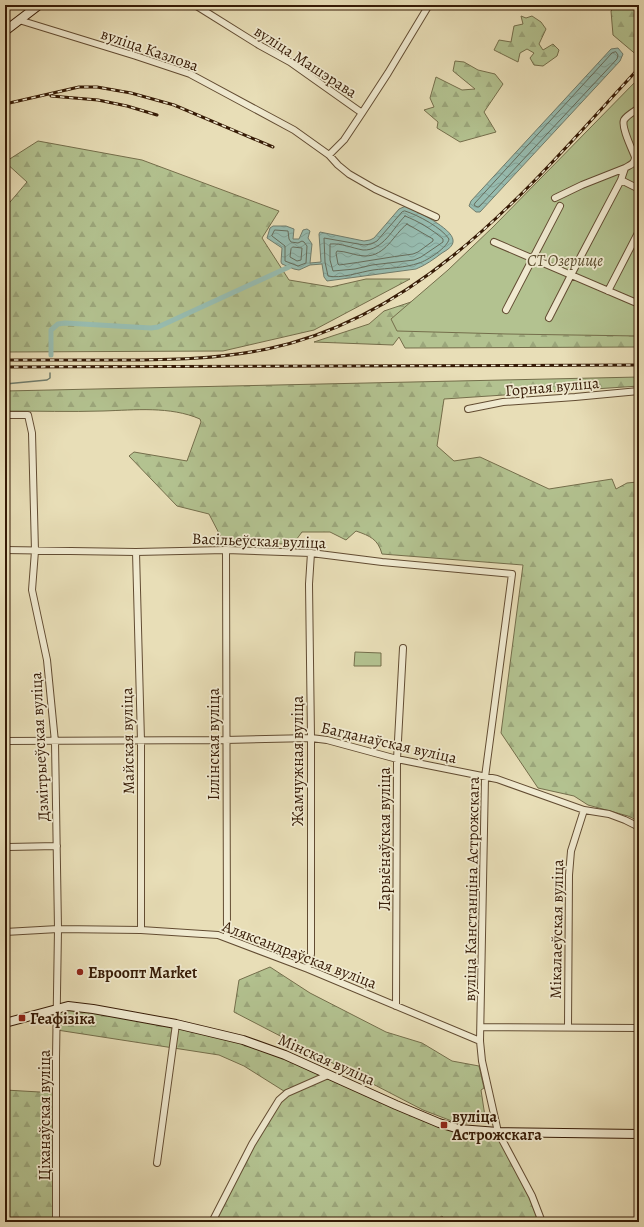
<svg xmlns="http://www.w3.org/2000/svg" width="644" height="1227" viewBox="0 0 644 1227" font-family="Alegreya,serif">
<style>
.forest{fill:url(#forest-firs);stroke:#746e4b}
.garden{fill:#b3c290;stroke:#746e4b}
.water{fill:url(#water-waves);stroke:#707c6c}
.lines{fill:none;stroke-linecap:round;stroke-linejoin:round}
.shore{stroke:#666c5b;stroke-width:1}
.stream{stroke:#707c6c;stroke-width:1.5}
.canal{stroke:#97bcb0;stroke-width:5}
.street-casing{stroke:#624c32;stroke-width:8}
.secondary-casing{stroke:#361b06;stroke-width:10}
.street{stroke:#f0ead0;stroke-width:6}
.secondary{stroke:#f0ead0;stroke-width:8}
.rail-casing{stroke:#361b06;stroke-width:3}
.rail{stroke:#f0ead0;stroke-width:1.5;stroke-dasharray:4.5;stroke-linecap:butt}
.poi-dot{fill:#8f2418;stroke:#f0ead0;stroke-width:1.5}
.labels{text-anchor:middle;stroke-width:3.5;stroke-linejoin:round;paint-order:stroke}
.street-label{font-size:16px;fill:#361b06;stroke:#f0ead0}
.park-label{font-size:16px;font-style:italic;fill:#5c4d2f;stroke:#f0ead0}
.poi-label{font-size:16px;font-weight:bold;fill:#361b06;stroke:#f0ead0;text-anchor:start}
</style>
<defs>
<pattern id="forest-firs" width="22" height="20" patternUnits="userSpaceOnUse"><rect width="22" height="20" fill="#b3c290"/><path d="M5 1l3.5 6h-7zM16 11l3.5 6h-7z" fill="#9ba67b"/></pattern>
<pattern id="water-waves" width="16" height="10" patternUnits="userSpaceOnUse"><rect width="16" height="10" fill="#97bcb0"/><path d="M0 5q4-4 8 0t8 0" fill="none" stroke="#83a196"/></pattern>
</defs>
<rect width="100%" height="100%" fill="#e8deb7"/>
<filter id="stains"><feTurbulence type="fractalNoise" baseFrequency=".005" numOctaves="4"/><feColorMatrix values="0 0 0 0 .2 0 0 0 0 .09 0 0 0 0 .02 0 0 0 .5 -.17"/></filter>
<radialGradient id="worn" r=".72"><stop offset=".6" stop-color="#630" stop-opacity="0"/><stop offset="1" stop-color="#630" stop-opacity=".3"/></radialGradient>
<path class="forest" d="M 616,5 L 639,5 L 639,57 L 613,35 L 611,11 Z
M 521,16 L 526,18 L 532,16 L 541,22 L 546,29 L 539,44 L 543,50 L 553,44 L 559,50 L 557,56 L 543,66 L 534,65 L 530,58 L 534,53 L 527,49 L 520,53 L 518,62 L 494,50 L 499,40 L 511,42 L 514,26 L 523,24 Z
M 455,61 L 464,62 L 478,70 L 495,74 L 503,84 L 484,112 L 496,132 L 460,142 L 437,128 L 438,122 L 424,110 L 434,107 L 430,98 L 436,77 L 462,90 L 475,89 L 453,71 Z
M 38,141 L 142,160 L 279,211 L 262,238 L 289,280 L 331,287 L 366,279 L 410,279 L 314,330 L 223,351 L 5,352 L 5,208 L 27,182 L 5,162 Z
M 414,301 L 639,333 L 639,347 L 405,348 L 399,337 L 393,345 L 314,342 L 369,324 L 384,311 Z
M 639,377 L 639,386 L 444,399 L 437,446 L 454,461 L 480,457 L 549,489 L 612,479 L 616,489 L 627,483 L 637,482 L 639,486 L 639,821 L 628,816 L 588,805 L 574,796 L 538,788 L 501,733 L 523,565 L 382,554 C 378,539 370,536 356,531 L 346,540 L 330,532 L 302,532 L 293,544 L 224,543 L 209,514 L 177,506 L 129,456 L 134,452 L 187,461 L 201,422 L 200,419 C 170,406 135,410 103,411 C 71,412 38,411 5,411 L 5,391 Z
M 270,967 L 310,993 L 386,1032 L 422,1043 L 452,1061 L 479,1066 L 484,1088 L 481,1090 L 486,1123 L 457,1123 L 423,1110 L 234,1012 L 239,980 Z
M 68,1006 L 243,1040 L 439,1123 L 498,1132 L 542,1222 L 447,1222 L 442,1216 L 433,1222 L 422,1222 L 417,1217 L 413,1222 L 212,1222 L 252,1144 L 287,1093 L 244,1066 L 219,1055 L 57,1030 L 57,1008 Z
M 5,1090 L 57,1093 L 56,1222 L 5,1222 Z"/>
<path class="garden" d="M 639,78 L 639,336 L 507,334 L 397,331 L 391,319 L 448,270 L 493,227 Z
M 355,652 L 381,653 L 381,666 L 354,666 Z"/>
<path class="water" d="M 618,48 L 623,54 L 620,61 L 480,212 L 476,212 L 469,206 L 471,201 L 611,49 Z
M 406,206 C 416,211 452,228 453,240 C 454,246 447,250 442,253 C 434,259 426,265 416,269 L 327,281 L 324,277 L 322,264 L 310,265 L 299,270 L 294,269 L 282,264 L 281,262 L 282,248 L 267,238 L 270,228 L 273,226 L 286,226 L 294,229 L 293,239 L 299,239 L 303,230 L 307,229 L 310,231 L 308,238 L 312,244 L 310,263 L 321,262 L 319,234 L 320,232 L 364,241 L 370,240 L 374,238 L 399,209 Z"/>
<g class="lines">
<path class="shore" d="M 616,52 L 618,55 L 617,59 L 479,207 L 477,207 L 474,205 L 475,203 L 612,53 Z
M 405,211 C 418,215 442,228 449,239 C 448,247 427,261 419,263 C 405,268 388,268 373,270 C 360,272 341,279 328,276 L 325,262 L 324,238 L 364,245 L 371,244 L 377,241 L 402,212 Z
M 405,216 C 418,221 433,230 443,239 L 443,242 L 421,257 L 414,260 L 372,265 L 355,269 L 333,271 L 330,260 L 330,244 C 341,243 352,248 363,250 C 383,251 393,228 405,216 Z
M 407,224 L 433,239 L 433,241 L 418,252 L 413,254 C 388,257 364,262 339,265 L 338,264 L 336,253 L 337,251 C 346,251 356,256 365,256 C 386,256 393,235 407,224 Z
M 275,230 L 288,231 L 289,239 L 291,242 L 298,243 L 302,241 L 304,242 L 307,246 L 306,263 L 298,266 L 285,261 L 285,246 L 272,236 Z
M 293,247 L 302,248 L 301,260 L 297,261 L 290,257 L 291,249 Z"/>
<path class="stream" d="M 5,384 L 47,380 L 50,378 L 50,373"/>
<path class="canal" d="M 51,355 L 51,330 L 58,324 L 65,323 L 151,328 L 158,327 L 289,267"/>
<defs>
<path id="street" d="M 195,5 L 259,45 L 290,62 L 362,113
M 19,20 L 136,56 L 190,74 L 294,130 L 329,155 L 338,165 L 349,174 L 375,189 L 436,217
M 329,155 L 344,140 L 362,113 L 388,73 L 429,5
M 621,180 L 639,189
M 555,198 L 582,185 L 625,168
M 494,242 L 639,304
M 608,291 L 639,231
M 506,310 L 560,206
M 549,318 L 571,275 L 621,180 L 625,168 C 630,165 635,164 635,157 C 632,149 621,127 624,120 C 627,115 635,111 639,108
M 468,409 L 503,402 L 575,397 L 639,391
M 5,415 L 28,415 L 32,433 L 35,551 L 32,590 L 47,660 L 55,742 L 58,929 L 56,1058 L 56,1222
M 5,550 L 136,552 L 226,550 L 311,553 L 382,562 L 512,574 L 485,777 L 480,1041 L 482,1061 L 498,1132 L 532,1196 L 542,1222
M 226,550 L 227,937
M 136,552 L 141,741 L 141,930
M 5,741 L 225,740 L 311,738 L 327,740 L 397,759 L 497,779 L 584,810 L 609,814 L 625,820 L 639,827
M 5,849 L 8,847 L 57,846
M 5,932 L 58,929 L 141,930 L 218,935 L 308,969 L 480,1041
M 308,969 L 311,954 L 311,738 L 309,584 L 311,553
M 396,1006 L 397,759 L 403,648
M 481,1027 L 639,1028
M 568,1027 L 569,875 L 571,851 L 584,810
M 157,1163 L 176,1024
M 212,1222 L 252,1144 L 279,1100 L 287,1093 L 328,1075"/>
<path id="secondary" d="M 5,31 L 39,5
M 5,1023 L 68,1006 L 93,1009 L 176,1024 L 243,1040 L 285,1055 L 396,1105 L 439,1123 L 459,1129 L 498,1132 L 639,1134"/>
</defs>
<use href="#street" class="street-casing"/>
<use href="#secondary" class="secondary-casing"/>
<use href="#street" class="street"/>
<use href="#secondary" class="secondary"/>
<defs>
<path id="rail" d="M 51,96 L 98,100 L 127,106 L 157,115
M 5,104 L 79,87 L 97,87 L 131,93 L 174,105 L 273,147
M 5,360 C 43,360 82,360 120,360 C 169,360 219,359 267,349 C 427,316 534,181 639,68
M 5,367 L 639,365"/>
</defs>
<use href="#rail" class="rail-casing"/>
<use href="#rail" class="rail"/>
</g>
<g class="poi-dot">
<circle cx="80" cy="972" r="4"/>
<rect x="18" y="1014" width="8" height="8" rx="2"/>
<rect x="440" y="1121" width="8" height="8" rx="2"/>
</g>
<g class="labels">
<g class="street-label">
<text transform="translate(150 49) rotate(19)" y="6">вуліца Казлова</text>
<text transform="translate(306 61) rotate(33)" y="6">вуліца Машэрава</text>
<text transform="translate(552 386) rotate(-5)" y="6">Горная вуліца</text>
<text transform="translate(259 540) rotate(2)" y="6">Васільеўская вуліца</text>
<text transform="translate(127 741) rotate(-91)" y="6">Майская вуліца</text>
<text transform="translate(389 742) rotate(13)" y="6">Багданаўская вуліца</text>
<text transform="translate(213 744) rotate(-90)" y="6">Іллінская вуліца</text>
<text transform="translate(39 747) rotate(-93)" y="6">Дзмітрыеўская вуліца</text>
<text transform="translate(297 761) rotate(-90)" y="6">Жамчужная вуліца</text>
<text transform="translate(384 839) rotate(-90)" y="6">Ларыёнаўская вуліца</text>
<text transform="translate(471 889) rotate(-89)" y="6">вуліца Канстанціна Астрожскага</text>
<text transform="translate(556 929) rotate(-89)" y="6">Мікалаеўская вуліца</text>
<text transform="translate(300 954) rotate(21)" y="6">Аляксандраўская вуліца</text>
<text transform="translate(327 1059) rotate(24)" y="6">Мінская вуліца</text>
<text transform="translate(44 1115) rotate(-90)" y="6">Ціханаўская вуліца</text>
</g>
<g class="park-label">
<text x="565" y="266">СТ Озерище</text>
</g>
<g class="poi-label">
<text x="88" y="978">Евроопт Market</text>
<text x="30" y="1024">Геафізіка</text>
<text x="452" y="1122">вуліца<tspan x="452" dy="18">Астрожскага</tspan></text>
</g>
</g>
<rect width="644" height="1227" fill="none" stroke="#e8deb7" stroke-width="20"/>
<rect x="6" y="6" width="632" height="1215" fill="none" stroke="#361b06" stroke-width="2"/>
<rect x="10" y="10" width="624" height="1207" fill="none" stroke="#361b06"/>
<rect width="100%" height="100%" filter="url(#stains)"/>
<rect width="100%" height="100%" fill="url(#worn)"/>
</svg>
